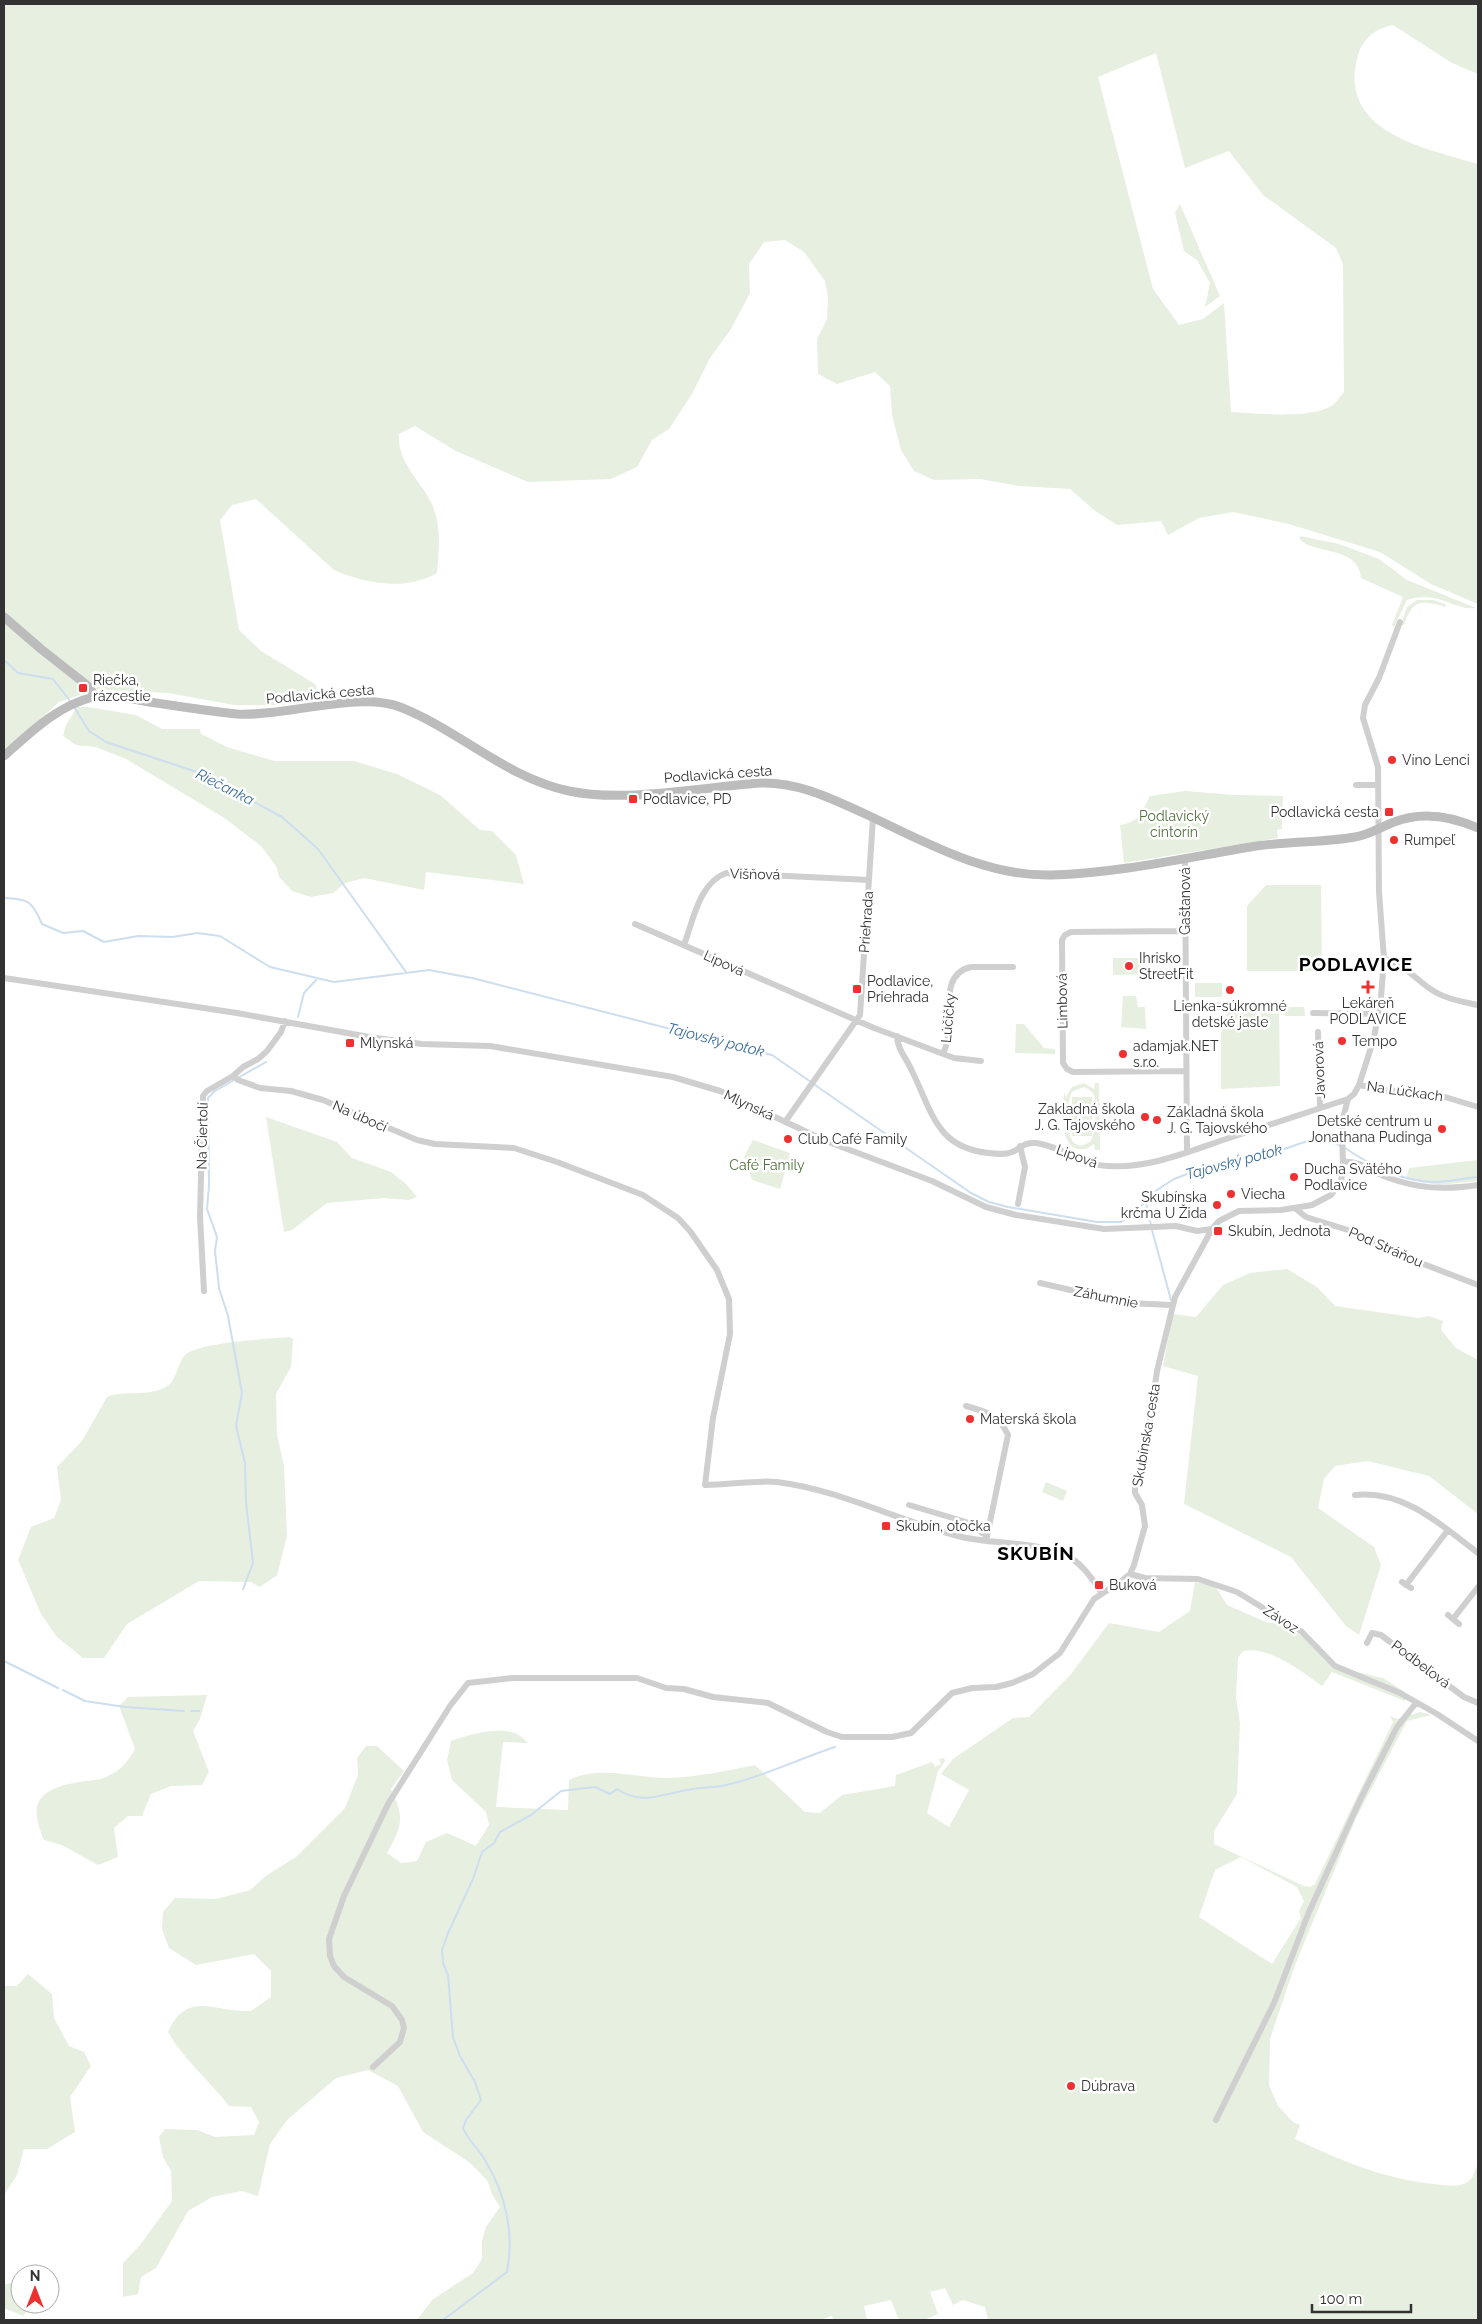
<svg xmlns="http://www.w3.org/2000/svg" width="1482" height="2324" viewBox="0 0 1482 2324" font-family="Raleway,sans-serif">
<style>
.green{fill:#e7efe0;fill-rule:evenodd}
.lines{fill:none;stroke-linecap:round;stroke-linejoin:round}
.stream{stroke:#ccdeef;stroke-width:2}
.street{stroke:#cfcfcf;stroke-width:6}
.secondary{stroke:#bcbcbc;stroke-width:9}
.poi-dot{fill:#ec3130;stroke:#fff;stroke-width:2}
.labels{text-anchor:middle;stroke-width:5;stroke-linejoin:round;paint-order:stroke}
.poi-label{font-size:14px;fill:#323232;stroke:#fff;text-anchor:start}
.street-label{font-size:14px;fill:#323232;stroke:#fff}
.park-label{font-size:14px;fill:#50703c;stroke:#fff}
.water-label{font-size:15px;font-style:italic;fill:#3b6d99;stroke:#fff}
.district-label{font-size:19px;font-weight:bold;letter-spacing:1px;fill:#000;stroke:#fff}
</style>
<rect width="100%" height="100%" fill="#fff"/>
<path class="green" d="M 4,4 L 1478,4 L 1478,74 L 1452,63 L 1393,25 C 1376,28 1363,38 1358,55 C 1336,132 1424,148 1478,164 L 1478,604 L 1431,584 L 1380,552 L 1289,524 L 1233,512 L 1199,518 L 1168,535 L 1161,521 L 1117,525 L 1094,510 L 1070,489 L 1019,486 L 980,479 L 934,480 L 914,471 L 901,450 L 892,415 L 890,386 L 875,372 L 837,384 L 818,374 L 817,339 L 827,319 L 828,297 L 825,281 L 804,252 L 785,240 L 764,242 L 749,264 L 750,293 L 731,329 L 710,358 L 692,394 L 669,429 L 652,440 L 637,467 L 611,479 L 528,482 L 456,451 L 415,426 L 399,434 C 397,462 419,479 431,502 C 442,525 439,549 437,573 C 405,591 367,584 334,570 L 256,499 L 232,505 L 220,520 L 239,630 L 261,651 L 315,684 L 323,701 L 279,705 L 234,705 L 168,693 L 96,689 L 59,702 L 4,752 ZM 1156,53 L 1185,168 L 1229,151 L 1263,195 L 1336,248 L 1343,264 L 1344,392 C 1341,395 1338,400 1334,404 C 1315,420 1256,413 1231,412 L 1224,303 L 1203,319 L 1179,325 L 1153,289 L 1098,77 Z
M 1180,204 L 1220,296 L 1205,307 L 1210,283 L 1197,260 L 1184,251 L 1175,213 Z
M 1300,536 L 1339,544 L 1379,559 L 1407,580 L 1476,608 C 1454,611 1438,589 1407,600 L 1394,627 L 1392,625 L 1403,597 L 1361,578 C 1359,545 1312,555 1300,539 Z
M 1417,600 L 1433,600 L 1445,604 L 1446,607 C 1420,600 1413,599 1404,625 L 1401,625 L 1407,607 Z
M 77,707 L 88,707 L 136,715 L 162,729 L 200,729 L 201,734 L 227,747 L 274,761 L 354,761 L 397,774 L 440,795 L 480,830 L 492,831 L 516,855 L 524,884 L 426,872 L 424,890 L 364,878 L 345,883 L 333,893 L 311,897 L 292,891 L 279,877 L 276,866 L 261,846 L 226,819 L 126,759 L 96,747 L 76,745 L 63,736 L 66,725 Z
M 1185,791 L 1235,795 L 1283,796 L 1282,829 L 1277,830 L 1278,838 L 1124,863 L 1120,825 C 1140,822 1141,813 1150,796 Z
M 1266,885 L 1321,885 L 1322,971 L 1247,971 L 1247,906 Z
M 1113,958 L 1145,958 L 1146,974 L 1113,975 Z
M 1195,983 L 1222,983 L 1222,997 L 1195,997 Z
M 1123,996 L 1136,996 L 1138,1007 L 1145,1007 L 1146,1029 L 1121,1027 Z
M 1279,1004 L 1280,1086 L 1221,1089 L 1221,1034 L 1230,1005 Z
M 1284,1007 L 1304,1007 L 1305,1016 L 1285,1016 Z
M 1016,1024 L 1024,1024 L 1044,1048 L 1055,1049 L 1055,1054 L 1015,1053 Z
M 1084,1083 L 1094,1089 L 1095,1083 L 1099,1083 L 1100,1150 L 1095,1150 L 1094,1144 C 1089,1148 1082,1151 1075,1148 C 1059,1141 1064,1108 1064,1092 L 1066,1097 L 1072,1087 ZM 1084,1087 C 1088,1089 1092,1091 1094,1095 C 1097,1103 1095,1134 1091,1141 C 1063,1162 1064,1102 1073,1091 Z
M 1072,1097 L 1092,1097 L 1092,1136 L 1072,1136 Z
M 266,1117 L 337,1142 L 352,1158 L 391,1172 L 406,1184 L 417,1197 L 409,1200 L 384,1198 L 327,1203 L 292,1230 L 284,1232 Z
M 753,1140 L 790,1153 L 780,1189 L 752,1180 L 744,1157 Z
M 1478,1160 L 1478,1181 L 1438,1185 L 1406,1179 L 1409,1168 Z
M 1287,1269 L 1317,1287 L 1335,1306 L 1419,1318 L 1429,1316 L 1443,1321 L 1441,1330 L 1456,1348 L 1478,1360 L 1478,1514 L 1429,1476 L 1368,1461 L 1335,1466 L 1324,1479 L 1318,1508 L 1374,1547 L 1381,1565 L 1359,1635 L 1346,1626 L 1291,1557 L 1184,1504 L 1198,1376 L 1163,1366 L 1173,1314 L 1196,1317 L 1223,1285 L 1250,1273 Z
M 290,1337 L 293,1339 L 291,1367 L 276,1394 L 277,1435 L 284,1466 L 287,1536 L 277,1575 L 260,1587 L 251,1582 L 199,1581 L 127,1624 L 104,1658 L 83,1658 L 57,1637 L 41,1614 L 18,1560 L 31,1527 L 54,1518 L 61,1500 L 57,1467 L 82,1441 L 107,1397 C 121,1390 145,1397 164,1388 C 177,1382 176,1367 184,1356 C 196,1342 269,1339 290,1337 Z
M 1046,1482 L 1067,1491 L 1063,1501 L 1042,1492 Z
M 1195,1582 L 1215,1586 L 1227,1605 L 1268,1623 L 1281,1623 L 1306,1638 L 1321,1655 L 1344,1669 L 1383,1678 L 1405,1692 L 1405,1701 L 1332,1672 L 1322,1686 C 1301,1671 1270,1646 1243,1651 L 1238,1658 L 1236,1697 L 1240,1723 L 1237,1794 L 1214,1831 L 1214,1844 L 1304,1886 L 1310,1887 L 1315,1884 L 1393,1722 L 1390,1716 L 1397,1719 L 1420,1712 L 1431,1715 L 1407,1721 L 1356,1818 L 1295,1965 L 1270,2039 L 1269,2085 L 1278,2106 L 1293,2122 L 1300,2125 L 1295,2139 C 1342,2161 1381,2178 1433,2184 C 1445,2185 1460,2189 1470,2180 C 1474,2176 1475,2171 1476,2166 L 1478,2175 L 1478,2320 L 988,2320 L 985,2307 L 963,2300 L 953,2305 L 945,2288 L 930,2292 L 938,2314 L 924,2320 L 899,2320 L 891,2300 L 864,2306 L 867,2320 L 833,2320 L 832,2316 L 819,2320 L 417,2320 L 432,2300 L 473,2273 L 482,2259 L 482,2241 L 486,2227 L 500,2207 L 492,2194 L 487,2180 L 469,2162 L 423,2132 L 398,2086 L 368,2070 L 336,2078 L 287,2120 L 270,2144 L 258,2196 L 242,2191 L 212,2197 L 188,2211 L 156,2268 L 141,2277 L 138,2294 L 123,2297 L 123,2263 L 140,2245 L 172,2201 L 171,2171 L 163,2157 L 159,2137 L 165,2129 L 197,2130 L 215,2137 L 254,2135 L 259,2122 L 251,2107 L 229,2106 C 209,2080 184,2060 168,2032 C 188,1989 214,2013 251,2011 L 271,1997 L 271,1971 L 254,1954 L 196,1965 L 169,1948 L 162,1929 L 163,1912 L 175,1898 L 216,1899 L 250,1890 L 267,1875 L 296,1857 L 345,1808 L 358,1775 L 357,1758 L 366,1746 L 377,1746 L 404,1771 L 391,1789 C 405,1817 402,1827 387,1853 L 401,1863 L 417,1861 L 426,1842 L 447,1833 L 476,1846 L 489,1825 L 486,1812 L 452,1780 L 447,1760 L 451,1741 C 471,1734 495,1727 515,1733 C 520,1735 525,1740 528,1743 L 503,1742 L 496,1807 L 568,1810 L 569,1780 C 600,1765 634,1778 667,1778 C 697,1777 726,1771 755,1765 L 805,1812 L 820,1813 L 842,1795 L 895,1786 L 896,1775 L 932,1762 L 935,1767 L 941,1764 L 939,1759 L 944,1758 L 945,1761 L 938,1771 L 927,1813 L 949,1827 L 969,1790 L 941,1774 L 953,1759 L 1013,1718 L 1029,1717 L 1071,1674 L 1109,1623 L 1159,1632 L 1190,1611 ZM 1241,1857 L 1297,1887 L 1304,1901 L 1299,1911 L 1301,1918 L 1272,1964 L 1199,1917 L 1215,1870 Z
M 207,1695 L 200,1719 L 193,1731 L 209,1772 L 202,1785 L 171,1786 L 151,1794 L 142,1816 L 128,1816 L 114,1828 L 118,1857 L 98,1865 L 62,1845 L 44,1840 C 27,1801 40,1789 79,1782 C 88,1780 98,1781 106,1777 C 120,1771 128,1762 135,1749 L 119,1706 L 128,1697 Z
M 28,1974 L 52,1994 L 54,2018 L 69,2046 L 84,2052 L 91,2066 L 70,2097 L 75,2132 L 47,2149 L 24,2149 L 17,2175 L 4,2195 L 4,1986 L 17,1986 Z
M 10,2283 L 20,2287 L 20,2304 L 32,2304 L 23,2316 L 4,2308 L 4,2285 Z"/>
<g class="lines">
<path class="stream" d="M 4,660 L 18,673 L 53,679 L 70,701
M 74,707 L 89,731 L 106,742 L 200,773 L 282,817 L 318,849 L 406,972
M 4,898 C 29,899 32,901 42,924 L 63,933 L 83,931 L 104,942 L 138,936 L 173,937 L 197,933 L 220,936 L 270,967 L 334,982 L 429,970 L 472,978 L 772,1055 L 811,1082
M 298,1017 L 304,993 L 316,980
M 815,1085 L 971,1193 L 989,1202 L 1008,1207 L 1097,1222 L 1121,1222 L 1136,1211 L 1157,1190 L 1174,1179 L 1200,1169 L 1273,1153 L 1313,1139 L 1324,1138 L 1341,1146
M 1345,1148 C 1372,1166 1402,1182 1435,1182 C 1450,1182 1464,1178 1478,1177
M 1146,1203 L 1151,1225
M 1152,1230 L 1171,1300
M 243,1589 L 253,1563 L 246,1502 L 245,1463 L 236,1426 L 242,1393 L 228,1316 L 219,1288 L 215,1251 L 217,1237 L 207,1209 L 209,1186 L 208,1098 L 215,1091 L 266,1062
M 4,1661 L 58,1688
M 63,1690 L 85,1701 L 125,1707 L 184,1711
M 191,1711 L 199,1711
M 443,2320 L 507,2272 C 515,2233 505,2193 485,2160 C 479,2149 467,2139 463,2128 L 466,2120 L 481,2100 L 475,2082 L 460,2056 L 453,2037 L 448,1975 L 443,1963 L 442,1950 L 448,1933 L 473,1879 L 482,1852 L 494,1843 L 500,1832 L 531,1815 L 561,1791 L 595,1787 L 610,1794 L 617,1789 C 642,1806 662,1794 687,1790 C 700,1787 713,1788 726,1785 C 763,1777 798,1759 835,1747"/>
<path class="street" d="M 1356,785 L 1378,785
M 1185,859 L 1187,1152
M 635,924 L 874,1028 L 954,1058 L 981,1061
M 1184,931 L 1071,932 L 1065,935 L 1062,940 L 1063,1063 L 1067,1069 L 1073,1072 L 1185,1071
M 684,945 C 693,921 699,883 726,873 L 869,880
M 1384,959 C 1404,962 1419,984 1437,993 C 1449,1000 1464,1002 1478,1005
M 4,978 L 237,1013 L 369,1037 L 422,1044 L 490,1046 L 673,1077 L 720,1091 L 826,1141 L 932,1181 L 986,1207 L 1016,1215 L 1104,1229 L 1176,1226 L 1197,1231 L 1212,1229
M 1185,1006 L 1264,1005
M 1313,1013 L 1378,1014
M 1318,1032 L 1320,1108
M 897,1036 C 897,1049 907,1059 912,1071 C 932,1111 936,1148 989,1153 C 997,1154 1005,1155 1012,1152 C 1021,1148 1024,1142 1036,1143 C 1061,1146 1082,1165 1108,1166 C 1149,1169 1190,1151 1229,1138 C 1269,1125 1309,1112 1348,1099
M 943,1053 C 958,1028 934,975 971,967 L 1013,967
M 233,1076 L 238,1080 L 260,1088 L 291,1091 L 323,1100 L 417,1140 L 435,1144 L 514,1148 L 557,1162 L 643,1195 L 678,1218 L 690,1231 L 717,1270 L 729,1299 L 730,1334 L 713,1418 L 705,1485 C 728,1485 753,1480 777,1482 C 841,1490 900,1522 962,1537 C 991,1544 1041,1542 1066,1555 C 1082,1563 1092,1579 1102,1593
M 1359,1085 L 1385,1090 L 1435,1094 L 1478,1107
M 785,1122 L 860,1015 L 873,818
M 1343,1162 C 1359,1160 1372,1172 1386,1177 C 1419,1189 1444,1190 1478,1185
M 1018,1204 L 1025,1167 L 1020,1146
M 1296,1209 L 1306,1217 L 1351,1231 L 1400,1255 L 1478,1285
M 1040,1283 L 1127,1303 L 1172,1305
M 204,1291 L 200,1217 L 203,1096 L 207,1091 L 233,1076 L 243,1067 L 258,1059 L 267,1051 L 281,1032 L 285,1021
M 966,1406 C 985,1411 1000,1416 1008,1435 L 986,1541
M 1355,1495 C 1405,1490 1441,1525 1478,1553
M 909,1505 L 966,1522 L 987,1536
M 1130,1574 L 1145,1578 L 1198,1579 L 1237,1592 L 1301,1631 L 1335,1666 L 1400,1693 L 1437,1714 L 1478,1741
M 1402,1582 L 1411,1588
M 1406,1585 L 1448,1530
M 1448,1615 L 1459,1624
M 1453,1619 L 1478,1587
M 1367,1643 L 1372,1633 L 1381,1635 L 1464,1697 L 1478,1703
M 373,2067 L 400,2042 L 404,2028 L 402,2020 L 392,2006 L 344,1977 L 334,1966 L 330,1956 L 329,1939 L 344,1896 L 388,1804 L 450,1706 L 468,1683 L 513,1678 L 637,1678 L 666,1688 L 684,1689 L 713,1697 L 768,1703 L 827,1732 L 842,1737 L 892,1737 L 911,1733 L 952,1693 L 972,1688 L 996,1687 L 1012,1683 L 1033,1674 L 1060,1653 L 1094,1599 L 1120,1582 L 1130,1574 L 1134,1565 L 1145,1526 L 1142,1505 L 1135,1493 L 1135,1484 L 1147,1439 L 1157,1371 L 1175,1297 L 1212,1229 L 1219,1221 L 1239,1211 L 1281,1210 L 1312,1205 L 1331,1195 L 1341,1181 L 1343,1170 L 1342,1122 L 1348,1099 L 1354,1094 L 1359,1085 L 1374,1038 L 1381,997 L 1384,959 L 1379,892 L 1378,767 L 1363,718 L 1365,705 L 1379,678 L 1400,622
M 1216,2120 L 1274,2003 L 1309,1912 L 1360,1800 L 1397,1727 L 1416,1703"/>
<path class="secondary" d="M 4,617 L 41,649 L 88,686 L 95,696
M 4,756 C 31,732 57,706 93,697 C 111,693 131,699 149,702 C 178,706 208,711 237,714 C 284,717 359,691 400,707 C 459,730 506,778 569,791 C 624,803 703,787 761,783 C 797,782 828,797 861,812 C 922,840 984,877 1052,875 C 1119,873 1184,858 1250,847 C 1285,841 1321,843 1355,837 C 1369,835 1381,827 1394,822 C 1422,811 1451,816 1478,828"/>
</g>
<g class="poi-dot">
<rect x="78" y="683" width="10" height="10" rx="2.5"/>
<circle cx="1392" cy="760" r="5"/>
<rect x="628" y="794" width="10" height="10" rx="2.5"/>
<rect x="1384" y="807" width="10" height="10" rx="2.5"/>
<circle cx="1394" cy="840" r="5"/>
<circle cx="1129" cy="966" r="5"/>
<path d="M1365.5 979.5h5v5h5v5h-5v5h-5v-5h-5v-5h5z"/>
<rect x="852" y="984" width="10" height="10" rx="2.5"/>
<circle cx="1230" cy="990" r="5"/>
<circle cx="1342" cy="1041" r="5"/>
<rect x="345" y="1038" width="10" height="10" rx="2.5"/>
<circle cx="1123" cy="1054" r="5"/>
<circle cx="1145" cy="1117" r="5"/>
<circle cx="1157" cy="1120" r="5"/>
<circle cx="1442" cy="1129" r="5"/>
<circle cx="788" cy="1139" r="5"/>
<circle cx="1294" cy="1177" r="5"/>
<circle cx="1231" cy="1194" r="5"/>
<circle cx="1217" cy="1205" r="5"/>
<rect x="1213" y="1226" width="10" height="10" rx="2.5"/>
<circle cx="970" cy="1419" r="5"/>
<rect x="881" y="1521" width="10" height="10" rx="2.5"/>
<rect x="1094" y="1580" width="10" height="10" rx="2.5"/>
<circle cx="1071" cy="2086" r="5"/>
</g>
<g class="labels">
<g class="poi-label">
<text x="93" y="685">Riečka,<tspan x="93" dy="16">rázcestie</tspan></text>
<text x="1402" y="765">Víno Lenci</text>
<text x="643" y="804">Podlavice, PD</text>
<text x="1379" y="817" text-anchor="end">Podlavická cesta</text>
<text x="1404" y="845">Rumpeľ</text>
<text x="1139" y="963">Ihrisko<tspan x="1139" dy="16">StreetFit</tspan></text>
<text x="867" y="986">Podlavice,<tspan x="867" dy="16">Priehrada</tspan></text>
<text x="1368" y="1008" text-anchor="middle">Lekáreň<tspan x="1368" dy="16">PODLAVICE</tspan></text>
<text x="1230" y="1011" text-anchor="middle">Lienka-súkromné<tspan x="1230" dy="16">detské jasle</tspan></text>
<text x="1352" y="1046">Tempo</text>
<text x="360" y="1048">Mlynská</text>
<text x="1133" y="1051">adamjak.NET<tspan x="1133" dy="16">s.r.o.</tspan></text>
<text x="1135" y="1114" text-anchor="end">Zakladná škola<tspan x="1135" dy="16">J. G. Tajovského</tspan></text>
<text x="1167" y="1117">Základná škola<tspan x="1167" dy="16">J. G. Tajovského</tspan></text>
<text x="1432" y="1126" text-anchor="end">Detské centrum u<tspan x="1432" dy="16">Jonathana Pudinga</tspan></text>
<text x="798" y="1144">Club Café Family</text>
<text x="1304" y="1174">Ducha Svätého<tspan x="1304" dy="16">Podlavice</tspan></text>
<text x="1241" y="1199">Viecha</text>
<text x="1207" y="1202" text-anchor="end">Skubínska<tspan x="1207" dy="16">krčma U Žida</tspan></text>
<text x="1228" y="1236">Skubín, Jednota</text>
<text x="980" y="1424">Materská škola</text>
<text x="896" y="1531">Skubín, otočka</text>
<text x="1109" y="1590">Buková</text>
<text x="1081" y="2091">Dúbrava</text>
</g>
<g class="street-label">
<text transform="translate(320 694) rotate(-5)" y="5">Podlavická cesta</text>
<text transform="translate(718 774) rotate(-4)" y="5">Podlavická cesta</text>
<text transform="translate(755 874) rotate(1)" y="5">Višňová</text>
<text transform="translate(1185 901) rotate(-90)" y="5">Gaštanová</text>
<text transform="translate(866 922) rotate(-86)" y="5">Priehrada</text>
<text transform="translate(724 963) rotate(24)" y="5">Lipová</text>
<text transform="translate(1062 1001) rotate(-91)" y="5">Limbová</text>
<text transform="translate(948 1018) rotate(-85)" y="5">Lúčičky</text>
<text transform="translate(1319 1070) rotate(-92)" y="5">Javorová</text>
<text transform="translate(1405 1091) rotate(8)" y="5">Na Lúčkach</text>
<text transform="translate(749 1105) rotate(25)" y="5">Mlynská</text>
<text transform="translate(360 1116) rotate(24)" y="5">Na úbočí</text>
<text transform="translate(202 1136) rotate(-89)" y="5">Na Čiertolí</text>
<text transform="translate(1077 1156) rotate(20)" y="5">Lipová</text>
<text transform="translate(1386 1247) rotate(24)" y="5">Pod Stráňou</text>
<text transform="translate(1106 1297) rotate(11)" y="5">Záhumnie</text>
<text transform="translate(1146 1435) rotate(-80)" y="5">Skubínska cesta</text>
<text transform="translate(1281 1619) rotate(33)" y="5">Závoz</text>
<text transform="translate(1421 1664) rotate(37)" y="5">Podbeľová</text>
</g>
<g class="park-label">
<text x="1174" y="821">Podlavický<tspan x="1174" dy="16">cintorín</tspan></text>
<text x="767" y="1170">Café Family</text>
</g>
<g class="water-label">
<text transform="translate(225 787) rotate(27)" y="5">Riečanka</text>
<text transform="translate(716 1040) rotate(14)" y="5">Tajovský potok</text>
<text transform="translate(1234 1162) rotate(-15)" y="5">Tajovský potok</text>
</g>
<g class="district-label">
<text x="1356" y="971">PODLAVICE</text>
<text x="1036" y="1560">SKUBÍN</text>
</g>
</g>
<rect width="1482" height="2324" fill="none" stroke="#323232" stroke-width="10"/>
<g transform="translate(35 2289)"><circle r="24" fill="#ffffff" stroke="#adadad"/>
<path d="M0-4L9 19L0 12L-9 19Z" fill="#ec3130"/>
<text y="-8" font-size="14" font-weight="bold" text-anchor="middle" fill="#323232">N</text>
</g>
<path d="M1312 2304v8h99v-8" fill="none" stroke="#323232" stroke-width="2.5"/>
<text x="1320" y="2304" font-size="15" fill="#323232" stroke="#ffffff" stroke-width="4" paint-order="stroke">100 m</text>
</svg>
